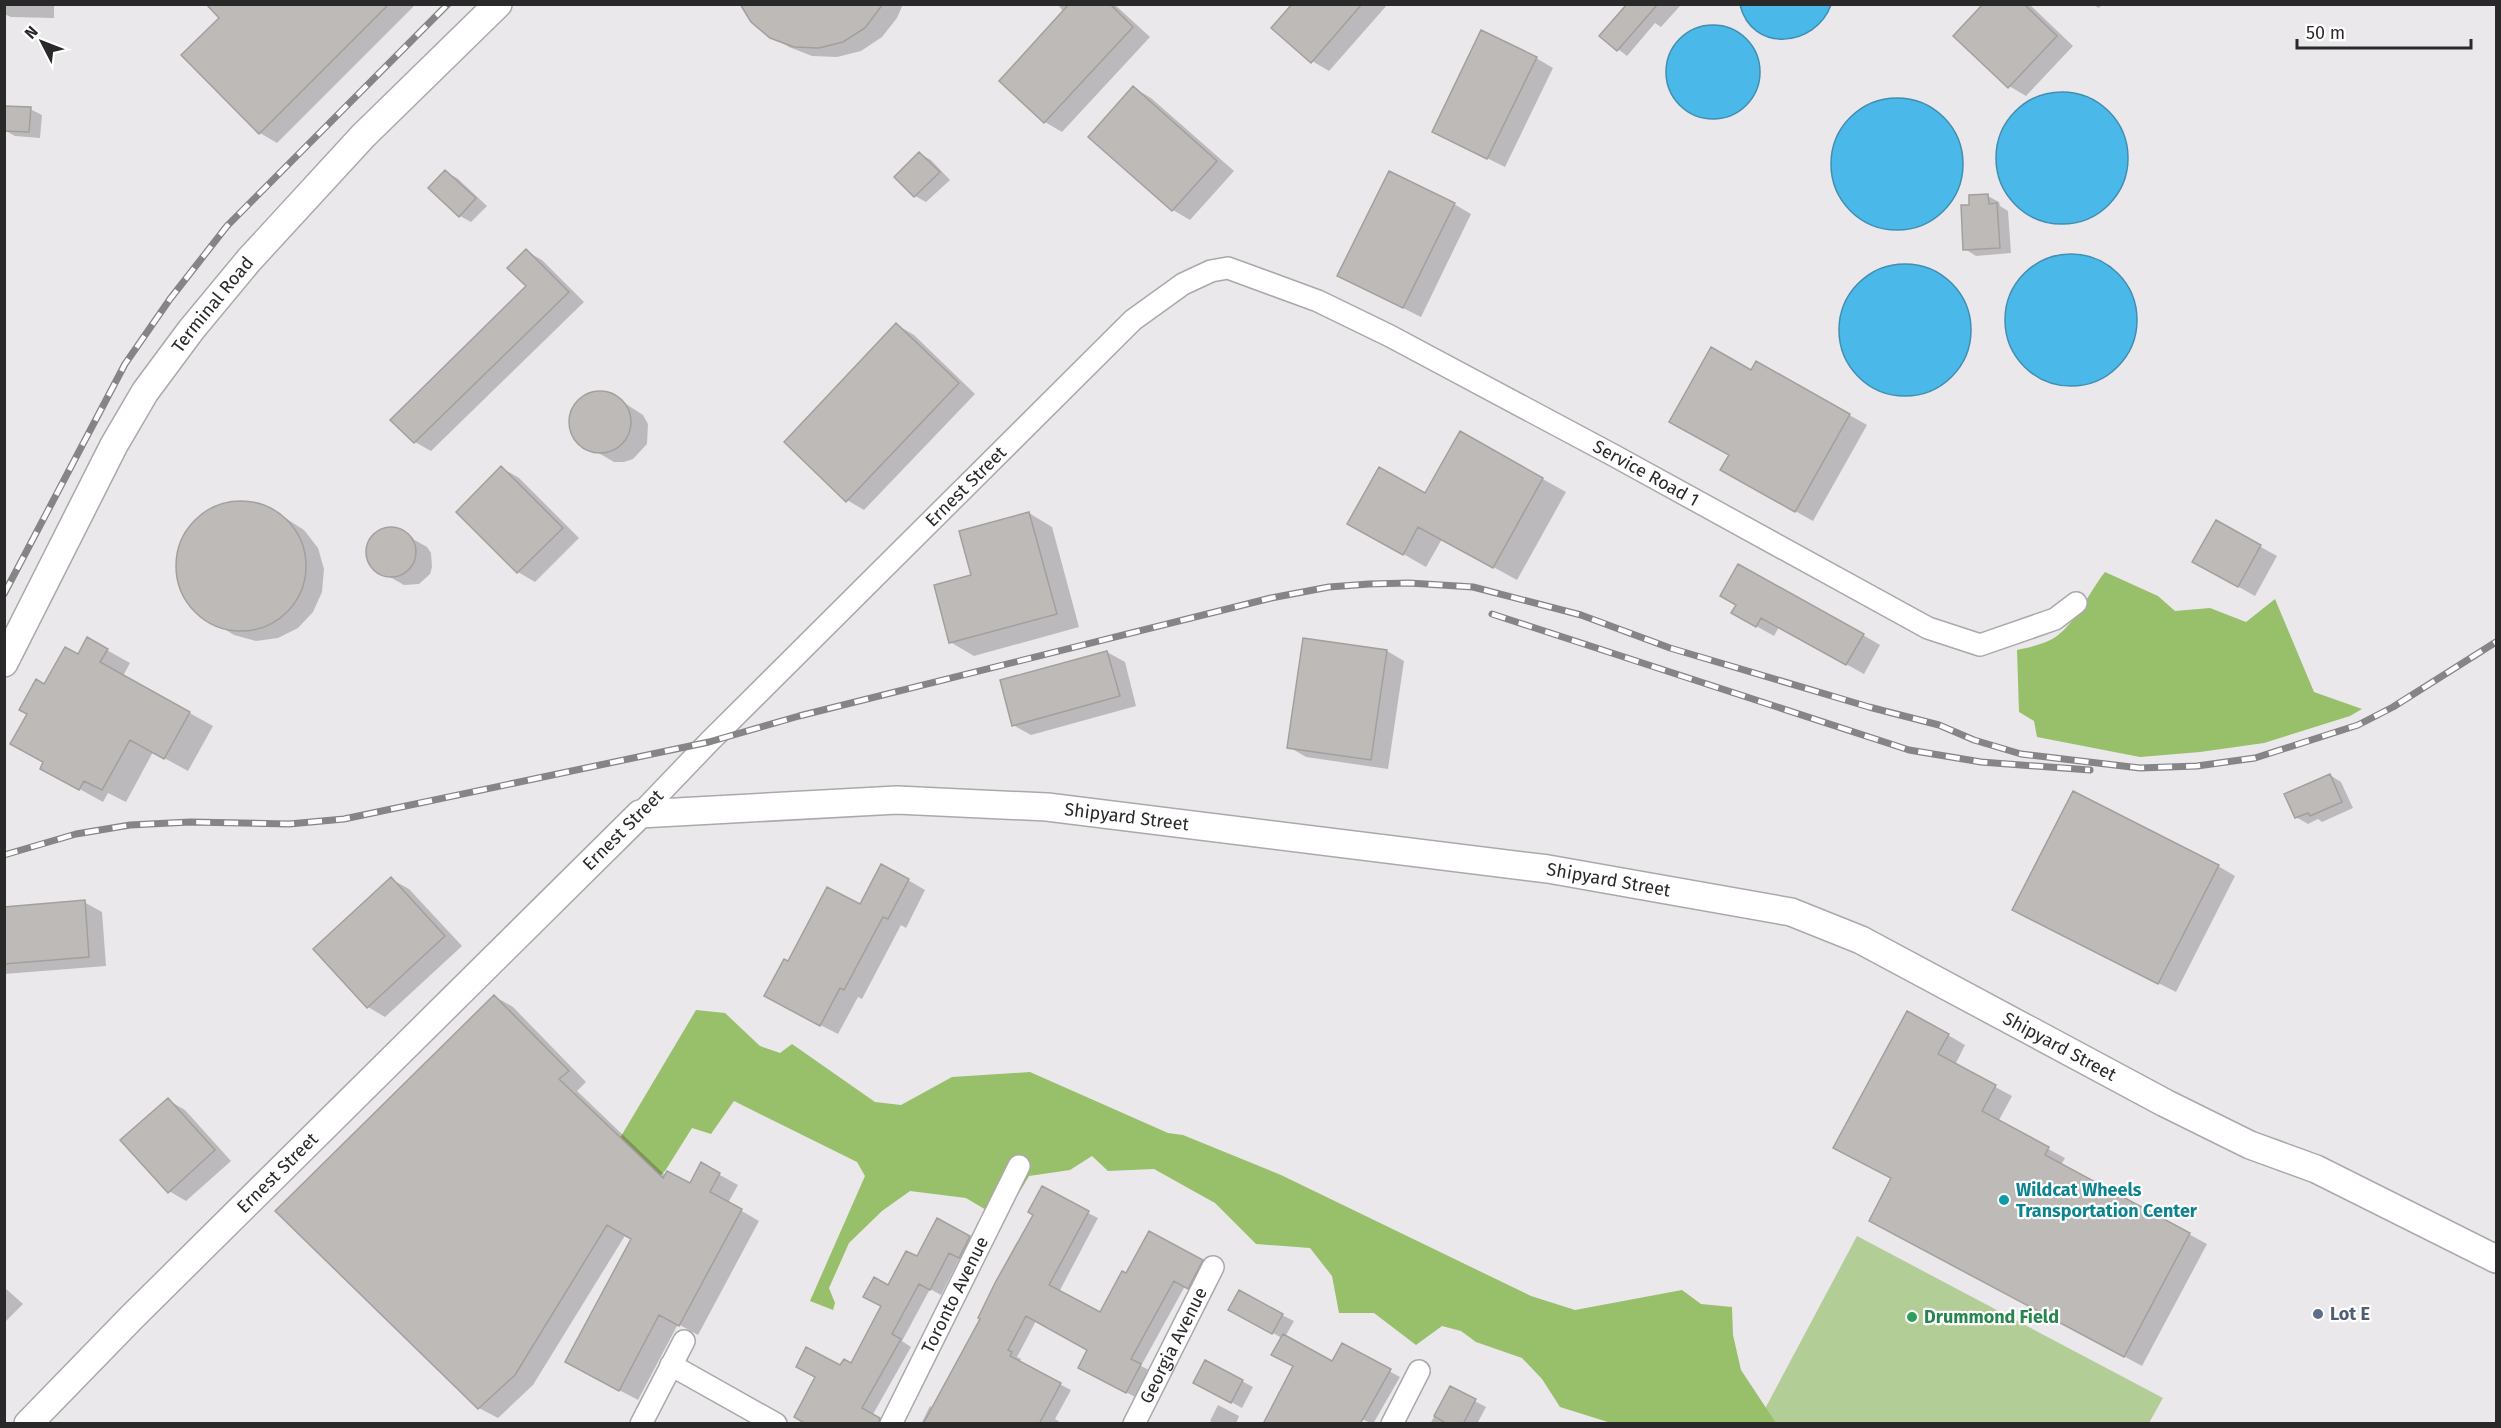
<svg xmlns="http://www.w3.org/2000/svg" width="2501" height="1428" viewBox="0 0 2501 1428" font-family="'Fira Sans',sans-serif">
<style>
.green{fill:#b3cd97}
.forest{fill:#98bf69}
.water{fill:#4ab9e9;stroke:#408eb0;stroke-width:1.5}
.shadow{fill:#0003}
.building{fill:#bebab8;stroke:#a39f9d;stroke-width:1.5}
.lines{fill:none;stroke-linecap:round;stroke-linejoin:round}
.minor-casing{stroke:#aba8ab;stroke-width:24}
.tertiary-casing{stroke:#aba8ab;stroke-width:30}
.minor{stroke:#fff;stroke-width:21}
.tertiary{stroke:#fff;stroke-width:27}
.rail-casing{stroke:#868486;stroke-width:7}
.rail{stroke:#fff;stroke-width:4.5;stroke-dasharray:14;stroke-linecap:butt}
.culture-dot{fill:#0f9aa8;stroke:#fff;stroke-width:2}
.service-dot{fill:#5c6f8a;stroke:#fff;stroke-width:2}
.leisure-dot{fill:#2e9e5b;stroke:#fff;stroke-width:2}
.labels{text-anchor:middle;stroke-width:4.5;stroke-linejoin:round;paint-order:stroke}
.street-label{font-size:18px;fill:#2a292a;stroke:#fff}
.culture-label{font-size:18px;font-weight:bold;fill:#0d838f;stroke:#fff;text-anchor:start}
.service-label{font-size:18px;font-weight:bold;fill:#4e5e75;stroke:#fff;text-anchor:start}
.leisure-label{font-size:18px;font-weight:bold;fill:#27864d;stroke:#fff;text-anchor:start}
</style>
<rect width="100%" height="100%" fill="#ebe8ec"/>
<path class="green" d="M 1857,1236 L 2163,1398 L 2149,1423 L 1766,1424 L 1759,1420 Z"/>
<path class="forest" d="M 2105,572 L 2158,596 L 2175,611 L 2210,608 L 2246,622 L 2275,599 L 2314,692 L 2362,709 L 2350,716 L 2264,743 L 2200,752 L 2140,757 L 2037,737 L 2034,721 L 2019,712 L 2017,650 C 2030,647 2046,644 2057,636 C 2078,620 2089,592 2105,572 Z
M 696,1010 L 725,1013 L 760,1046 L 780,1053 L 792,1044 L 875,1102 L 901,1105 L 952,1077 L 1030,1072 L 1168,1133 L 1183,1135 L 1281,1175 L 1531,1296 L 1575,1310 L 1682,1290 L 1701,1304 L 1732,1307 L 1733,1335 L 1741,1370 L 1776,1423 L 1611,1423 L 1560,1407 L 1542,1379 L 1522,1358 L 1476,1342 L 1461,1331 L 1442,1326 L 1416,1345 L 1374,1313 L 1339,1313 L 1332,1276 L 1310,1248 L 1256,1244 L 1215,1203 L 1154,1169 L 1108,1171 L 1092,1156 L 1070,1170 L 1029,1176 L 1003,1220 L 966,1198 L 910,1191 L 882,1211 L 849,1243 L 829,1288 L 835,1303 L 833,1310 L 810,1301 L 865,1176 L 857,1162 L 734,1101 L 711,1134 L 692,1128 L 665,1171 L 631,1204 L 617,1143 Z"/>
<path class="water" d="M 1740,5 L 1740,4 L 1831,5 C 1815,48 1752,53 1740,5 Z
M1666 72a47 47 0 1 1 94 0a47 47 0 1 1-94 0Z
M1996 158a66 66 0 1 1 132 0a66 66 0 1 1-132 0Z
M1831 164a66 66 0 1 1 132 0a66 66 0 1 1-132 0Z
M2005 320a66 66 0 1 1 132 0a66 66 0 1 1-132 0Z
M1839 330a66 66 0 1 1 132 0a66 66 0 1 1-132 0Z"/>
<path class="shadow" d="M 4,4 L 54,4 L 54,18 L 11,17 L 4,14 Z
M 208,4 L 416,4 L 277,143 L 260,133 L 221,18 Z
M 741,4 L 903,4 L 897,18 L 882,37 L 861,51 L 837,57 L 812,56 L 789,47 L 771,36 Z
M 1057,4 L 1114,4 L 1150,37 L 1062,132 L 1045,122 L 1064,12 Z
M 1294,4 L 1388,4 L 1329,71 L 1312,61 Z
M 1629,4 L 1678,4 L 1680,6 L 1661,27 L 1655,23 L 1627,56 L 1601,36 Z
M 1985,4 L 2029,4 L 2073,46 L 2026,96 L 2009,86 Z
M 2092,4 L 2102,4 L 2099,8 Z
M 1536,58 L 1553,68 L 1505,167 L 1434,132 Z
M 1134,88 L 1151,98 L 1234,171 L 1190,220 L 1173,210 L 1090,137 Z
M 30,109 L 42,115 L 40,138 L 15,136 L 4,130 Z
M 920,154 L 931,160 L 950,180 L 926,202 L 915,196 Z
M 445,172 L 457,178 L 487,206 L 471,222 L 460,216 L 430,188 Z
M 1988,196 L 1999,202 L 2000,206 L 2008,211 L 2011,253 L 1976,256 L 1965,249 L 1971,206 Z
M 1454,204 L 1471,214 L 1421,317 L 1339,276 Z
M 526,251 L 542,260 L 584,302 L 431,451 L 415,442 L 528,286 Z
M 897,325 L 914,335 L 975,394 L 864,510 L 847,500 Z
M 1757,363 L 1867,425 L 1813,521 L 1722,470 L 1730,455 L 1752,372 Z
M 609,393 L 643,415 L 648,424 L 647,444 L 633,459 L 624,462 L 614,462 L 578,441 L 573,433 L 572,414 L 582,398 L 590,394 Z
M 1460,433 L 1566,492 L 1517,580 L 1442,539 L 1426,567 L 1349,523 L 1426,495 Z
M 502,468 L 519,478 L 579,538 L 535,582 L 518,572 Z
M 230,502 L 250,502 L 270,508 L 304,530 L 318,548 L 324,569 L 322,592 L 313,612 L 298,628 L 278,638 L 256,641 L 234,635 L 197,612 L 185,596 L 178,577 L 178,557 L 184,538 L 195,521 L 211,509 Z
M 1029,513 L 1052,527 L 1079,627 L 974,656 L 950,642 L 973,576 Z
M 2216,522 L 2277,556 L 2255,596 L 2212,572 Z
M 395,529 L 427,547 L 431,553 L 432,567 L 430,574 L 419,584 L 404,585 L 374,568 L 369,561 L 369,544 L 372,537 L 379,532 Z
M 1733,613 L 1863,635 L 1880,645 L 1864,674 L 1779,627 L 1774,636 Z
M 87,639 L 130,663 L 123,676 L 213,726 L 188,771 L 153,752 L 126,802 L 108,793 L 103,802 L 65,781 L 45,762 L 45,686 L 78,656 Z
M 1387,651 L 1404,661 L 1388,769 L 1306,757 L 1289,747 Z
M 1107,652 L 1125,662 L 1136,706 L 1031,735 L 1013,725 Z
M 2330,775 L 2341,782 L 2353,808 L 2322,822 L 2318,819 L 2308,824 L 2296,817 Z
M 2218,866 L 2235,876 L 2176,992 L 2031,919 Z
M 391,879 L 409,889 L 462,946 L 385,1017 L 368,1007 Z
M 908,880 L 925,890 L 906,928 L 901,925 L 862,999 L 858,997 L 838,1034 L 783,1006 L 788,963 L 860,906 Z
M 84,902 L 102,912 L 106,966 L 4,974 L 4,908 Z
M 494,996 L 513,1007 L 586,1082 L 577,1091 L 666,1176 L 691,1185 L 702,1165 L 738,1185 L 728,1203 L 759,1221 L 698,1335 L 678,1324 L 638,1400 L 585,1372 L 633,1238 L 626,1234 L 533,1385 L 498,1418 L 479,1408 Z
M 1948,1035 L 1965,1045 L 1955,1065 L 2012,1096 L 1998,1122 L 2065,1158 L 2061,1165 L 2207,1244 L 2142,1366 L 1888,1230 L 1893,1178 L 1853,1157 Z
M 168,1100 L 185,1110 L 231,1161 L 186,1201 L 169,1191 Z
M 1088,1213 L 1098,1218 L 1059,1292 L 1100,1314 L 1127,1275 L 1202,1261 L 1213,1267 L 1199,1293 L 1185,1286 L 1141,1366 L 1151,1371 L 1137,1398 L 1090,1373 L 1089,1350 L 1036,1321 L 1017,1357 L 1021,1359 L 1019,1363 L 1071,1390 L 1055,1419 L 1063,1424 L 921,1424 L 930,1406 L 933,1408 Z
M 969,1237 L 980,1243 L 970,1263 L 960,1258 L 941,1295 L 930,1289 L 902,1341 L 911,1347 L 872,1416 L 808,1424 L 841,1367 L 851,1365 L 883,1306 L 888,1287 L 917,1258 Z
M 4,1287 L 23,1304 L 4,1323 Z
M 1282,1315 L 1294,1321 L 1285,1337 L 1332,1363 L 1342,1345 L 1400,1377 L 1373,1424 L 1359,1418 L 1295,1366 L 1282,1338 L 1241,1316 Z
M 1242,1381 L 1253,1387 L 1242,1408 L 1206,1388 Z
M 1450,1388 L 1486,1407 L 1477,1424 L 1430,1424 Z
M 1218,1405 L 1239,1416 L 1236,1424 L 1215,1424 L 1210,1421 Z"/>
<path class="building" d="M 206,4 L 389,4 L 259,134 L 181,55 L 219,18 Z
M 740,4 L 883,4 L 865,28 L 843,42 L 819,48 L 794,47 L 770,38 L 751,22 Z
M 1069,4 L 1110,4 L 1133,27 L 1044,123 L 999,81 Z
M 1292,4 L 1362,4 L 1311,63 L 1271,28 Z
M 1627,4 L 1658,4 L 1617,51 L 1599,36 Z
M 1983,4 L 2024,4 L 2057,36 L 2008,88 L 1953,36 Z
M 1481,30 L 1537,57 L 1487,159 L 1432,132 Z
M 1133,86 L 1217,161 L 1172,211 L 1088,137 Z
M 4,106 L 31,107 L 29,132 L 4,131 Z
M 919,152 L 940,172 L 914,197 L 894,177 Z
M 445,170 L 476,198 L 459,217 L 428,188 Z
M 1389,171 L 1455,203 L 1403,308 L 1337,276 Z
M 1988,194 L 1989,204 L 1997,203 L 2000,248 L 1963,250 L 1961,205 L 1969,205 L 1969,195 Z
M 526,249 L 569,292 L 414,443 L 390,420 L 526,286 L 507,268 Z
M 896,323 L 959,383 L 846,502 L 784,442 Z
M 1711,347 L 1751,370 L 1756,361 L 1850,414 L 1795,512 L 1720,470 L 1729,455 L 1669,422 Z
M569 422a31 31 0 1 1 62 0a31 31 0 1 1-62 0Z
M 1460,431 L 1543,478 L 1493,568 L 1418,527 L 1403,555 L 1347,524 L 1379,467 L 1425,493 Z
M 501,466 L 563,528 L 517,573 L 456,512 Z
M176 566a65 65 0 1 1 130 0a65 65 0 1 1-130 0Z
M 1029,512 L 1057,614 L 949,643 L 934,585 L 971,575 L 959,531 Z
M 2216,520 L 2261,545 L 2238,587 L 2192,562 Z
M366 552a25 25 0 1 1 50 0a25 25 0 1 1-50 0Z
M 1738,564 L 1864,634 L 1846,665 L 1761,618 L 1756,627 L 1731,613 L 1736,605 L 1720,596 Z
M 87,637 L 108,649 L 100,662 L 190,712 L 164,759 L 130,740 L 102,790 L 84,781 L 79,790 L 40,769 L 43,762 L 10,744 L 27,714 L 19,710 L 36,679 L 44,684 L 65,647 L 78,654 Z
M 1303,638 L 1387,650 L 1371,760 L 1287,748 Z
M 1107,651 L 1120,696 L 1012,726 L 1000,680 Z
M 2330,774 L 2342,802 L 2310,816 L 2308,813 L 2295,818 L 2284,794 Z
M 2073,791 L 2219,865 L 2158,984 L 2012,910 Z
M 881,864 L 909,879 L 888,919 L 883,917 L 844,990 L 840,988 L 820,1026 L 764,996 L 784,959 L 788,961 L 827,887 L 860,904 Z
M 391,877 L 445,936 L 367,1008 L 313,949 Z
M 85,900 L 89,957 L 4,964 L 4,907 Z
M 494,995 L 569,1071 L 559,1079 L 663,1178 L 667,1171 L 690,1183 L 701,1162 L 720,1173 L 710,1192 L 742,1209 L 679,1326 L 659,1315 L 619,1391 L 565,1362 L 631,1239 L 607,1225 L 515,1375 L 478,1409 L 275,1211 Z
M 1907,1011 L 1949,1034 L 1938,1054 L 1996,1085 L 1982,1111 L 2049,1147 L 2045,1155 L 2190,1233 L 2124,1357 L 1869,1221 L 1891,1178 L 1833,1148 Z
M 168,1098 L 215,1150 L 168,1193 L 120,1140 Z
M 1042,1186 L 1089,1211 L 1049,1285 L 1100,1312 L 1122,1271 L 1126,1273 L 1149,1231 L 1203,1260 L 1188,1289 L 1174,1281 L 1131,1359 L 1141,1364 L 1126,1393 L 1078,1368 L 1087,1350 L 1026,1316 L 1008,1350 L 1012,1352 L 1010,1356 L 1061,1383 L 1039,1424 L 923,1424 L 980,1319 L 978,1318 L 995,1283 L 1033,1215 L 1028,1212 Z
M 937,1218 L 970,1236 L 959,1258 L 949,1253 L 930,1290 L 919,1284 L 892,1334 L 901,1339 L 862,1408 L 880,1418 L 878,1424 L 806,1424 L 794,1417 L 815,1377 L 796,1367 L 806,1347 L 840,1365 L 844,1359 L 851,1363 L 881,1306 L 863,1297 L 874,1277 L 888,1285 L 906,1251 L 917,1256 Z
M 1239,1290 L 1283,1314 L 1272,1334 L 1228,1310 Z
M 1283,1334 L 1332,1361 L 1342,1343 L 1391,1369 L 1360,1424 L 1263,1424 L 1293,1366 L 1271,1355 Z
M 1205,1360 L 1243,1380 L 1231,1403 L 1193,1383 Z
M 1450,1386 L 1476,1399 L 1463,1424 L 1447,1424 L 1434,1416 Z"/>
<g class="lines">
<defs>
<g id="minor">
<path id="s1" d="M 640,814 L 709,742 L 1133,320 L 1183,284 L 1211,271 L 1228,268 L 1318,301 L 1390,336 L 1613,455 L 1928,628 L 1980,645 L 2055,619 L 2076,603"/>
<path d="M 671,1365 L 776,1424"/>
<path d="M 641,1424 L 684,1341"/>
<path id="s2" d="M 891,1424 L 1019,1166"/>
<path id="s3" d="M 1134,1424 L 1213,1267"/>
<path d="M 1392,1424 L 1419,1371"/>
</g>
<g id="tertiary">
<path id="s4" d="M 4,663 L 114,445 L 145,392 L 191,330 L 249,260 L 363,136 L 498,4"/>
<path id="s5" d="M 28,1424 L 132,1317 L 640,814 L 897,800 L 1047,807 L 1548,869 L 1791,912 L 1861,940 L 2165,1103 L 2250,1145 L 2316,1169 L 2496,1259"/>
</g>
</defs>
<use href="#minor" class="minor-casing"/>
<use href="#tertiary" class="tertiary-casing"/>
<use href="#minor" class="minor"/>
<use href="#tertiary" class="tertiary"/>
<defs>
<path id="rail" d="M 4,594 L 125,364 L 170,299 L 227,226 L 448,4
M 1492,614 L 1909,750 L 1981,762 L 2090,770
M 4,855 L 76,834 L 130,825 L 190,822 L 289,824 L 344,819 L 709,742 L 799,716 L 1271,598 L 1329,587 L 1369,584 L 1409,583 L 1473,587 L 1581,615 L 1670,648 L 1869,707 L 1939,725 L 1974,740 L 2021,754 L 2140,768 L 2197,766 L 2255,758 L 2358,725 L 2393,707 L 2496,642"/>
</defs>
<use href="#rail" class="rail-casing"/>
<use href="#rail" class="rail"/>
</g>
<circle class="culture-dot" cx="2004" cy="1200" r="6"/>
<circle class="service-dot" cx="2318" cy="1314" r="6"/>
<circle class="leisure-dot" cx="1912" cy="1317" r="6"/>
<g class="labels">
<g class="street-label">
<text dy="6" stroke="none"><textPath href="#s4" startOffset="416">Terminal Road</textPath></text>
<text dy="6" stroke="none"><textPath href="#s1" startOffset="1274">Service Road 1</textPath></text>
<text dy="6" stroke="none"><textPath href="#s1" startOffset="462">Ernest Street</textPath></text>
<text dy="6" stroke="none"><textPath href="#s5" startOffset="1352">Shipyard Street</textPath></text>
<text transform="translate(623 830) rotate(-45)" y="6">Ernest Street</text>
<text dy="6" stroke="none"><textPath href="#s5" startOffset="1838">Shipyard Street</textPath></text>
<text dy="6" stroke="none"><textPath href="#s5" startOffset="2324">Shipyard Street</textPath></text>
<text dy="6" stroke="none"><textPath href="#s5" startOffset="354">Ernest Street</textPath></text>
<text dy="6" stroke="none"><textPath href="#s2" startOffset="144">Toronto Avenue</textPath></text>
<text dy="6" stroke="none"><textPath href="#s3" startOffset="88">Georgia Avenue</textPath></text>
</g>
<g class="culture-label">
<text x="2016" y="1196">Wildcat Wheels<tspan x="2016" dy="21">Transportation Center</tspan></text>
</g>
<g class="service-label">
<text x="2330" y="1320">Lot E</text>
</g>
<g class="leisure-label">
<text x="1924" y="1323">Drummond Field</text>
</g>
</g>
<rect width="2501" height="1428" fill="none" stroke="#2a292a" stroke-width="12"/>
<g transform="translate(42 42) rotate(312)" stroke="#ffffff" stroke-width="4.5" paint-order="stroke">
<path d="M0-4.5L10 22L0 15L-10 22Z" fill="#2a292a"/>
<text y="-9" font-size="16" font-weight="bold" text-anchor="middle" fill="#2a292a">N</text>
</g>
<path d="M2297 39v9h174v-9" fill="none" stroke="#2a292a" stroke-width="3"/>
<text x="2306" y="39" font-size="18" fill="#2a292a" stroke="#ffffff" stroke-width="4.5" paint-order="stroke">50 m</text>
</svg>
